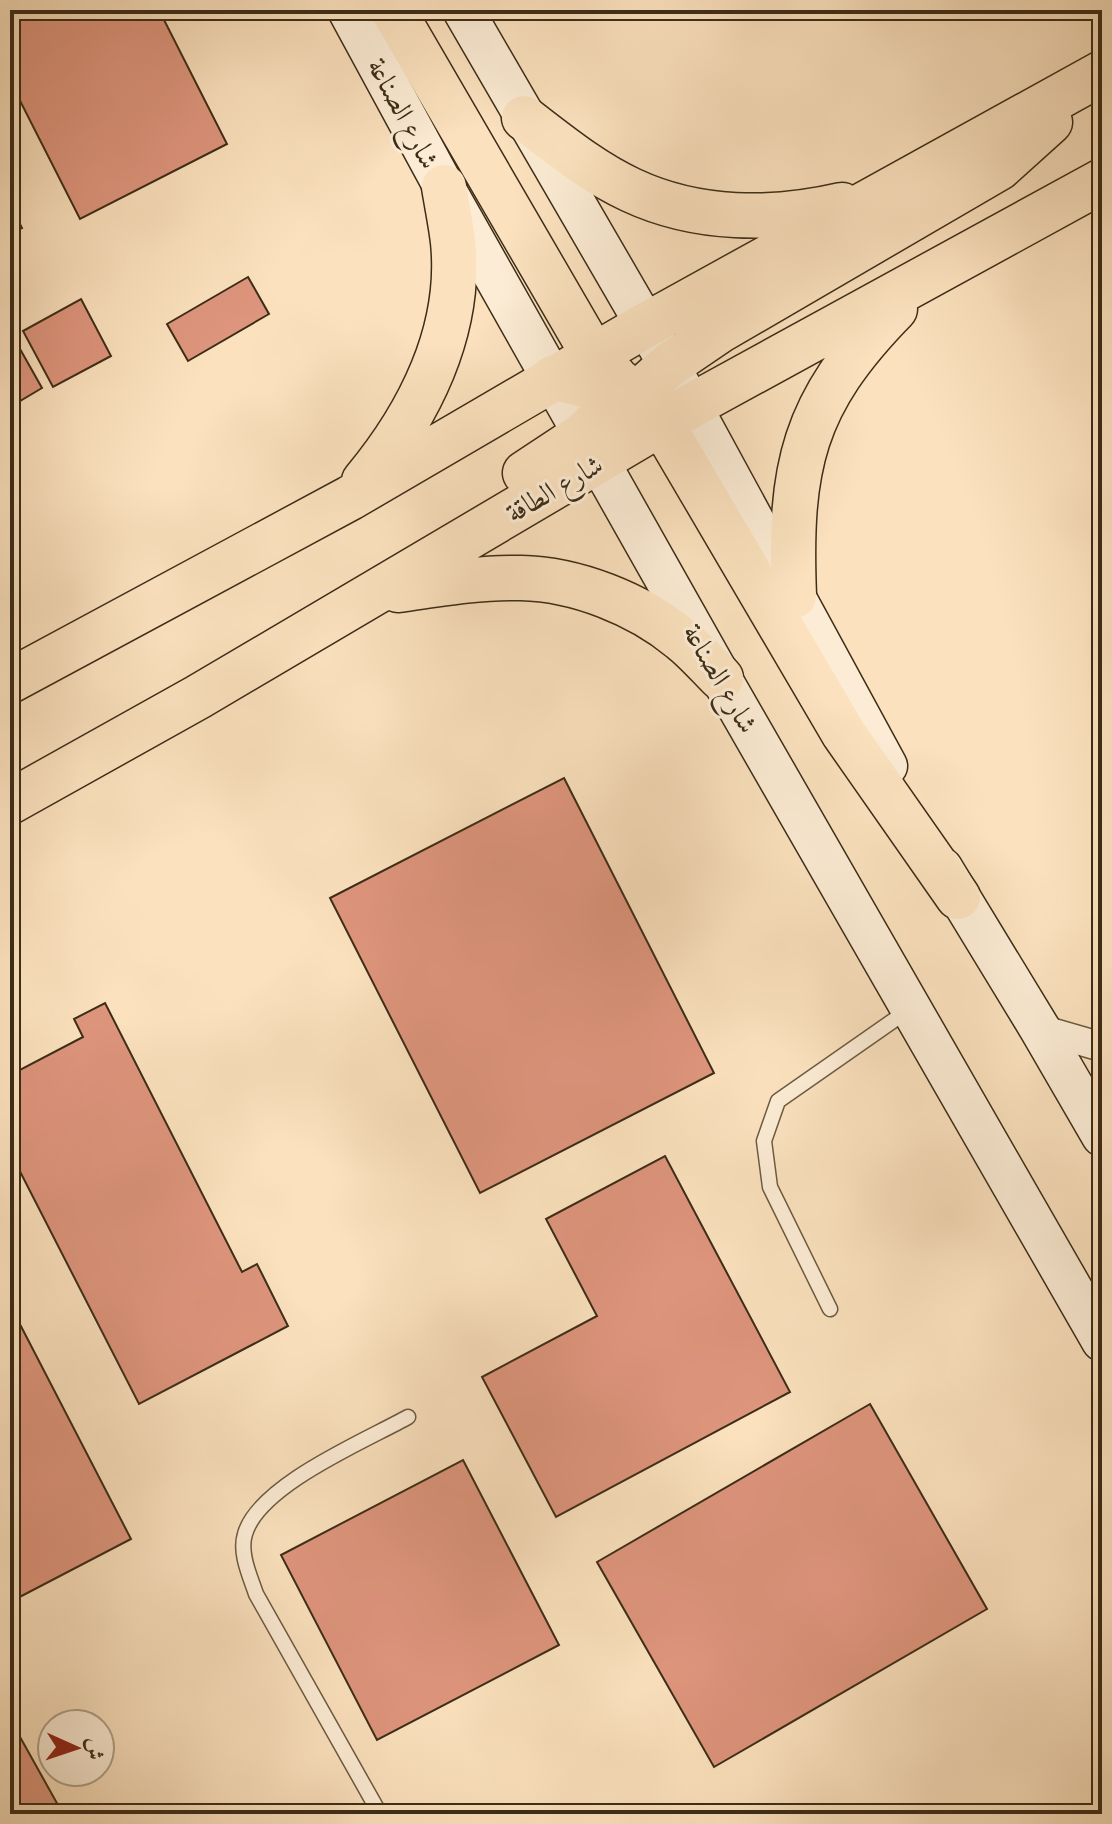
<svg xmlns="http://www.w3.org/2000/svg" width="1112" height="1824" viewBox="0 0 1112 1824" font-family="'Gentium Book Plus',Amiri,serif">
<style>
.building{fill:#de957d;stroke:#3c2d17;stroke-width:2}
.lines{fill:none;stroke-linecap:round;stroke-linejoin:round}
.lane-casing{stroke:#6c5a41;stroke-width:17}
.street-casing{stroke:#6c5a41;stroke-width:31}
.secondary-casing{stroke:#3c2d17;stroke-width:43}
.primary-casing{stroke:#3c2d17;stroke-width:47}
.lane{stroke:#fcecd5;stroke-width:14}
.street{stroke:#fcecd5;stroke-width:28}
.secondary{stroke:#fcecd5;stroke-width:40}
.primary{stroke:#fbe1be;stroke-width:44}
.labels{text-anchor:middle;stroke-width:6;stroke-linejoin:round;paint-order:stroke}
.street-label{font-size:28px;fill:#3c2d17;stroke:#fcecd5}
</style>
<rect width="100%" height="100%" fill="#fbe1be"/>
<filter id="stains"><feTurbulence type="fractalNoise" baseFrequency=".0025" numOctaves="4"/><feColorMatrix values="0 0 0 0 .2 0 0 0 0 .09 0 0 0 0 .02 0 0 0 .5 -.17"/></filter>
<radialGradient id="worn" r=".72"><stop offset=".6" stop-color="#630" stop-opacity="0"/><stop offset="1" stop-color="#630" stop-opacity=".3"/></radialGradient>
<path class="building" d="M 10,10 L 159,10 L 227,144 L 80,219 L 10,81 Z
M 10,204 L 22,228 L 10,234 Z
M 248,277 L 269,314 L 188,361 L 167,324 Z
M 81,299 L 111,356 L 53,387 L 23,331 Z
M 11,333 L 42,388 L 10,407 L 10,333 Z
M 564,778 L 714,1073 L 480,1193 L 330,898 Z
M 105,1003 L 242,1272 L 257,1264 L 288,1326 L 139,1404 L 10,1152 L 10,1075 L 83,1037 L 74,1019 Z
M 665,1156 L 790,1392 L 556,1517 L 482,1377 L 597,1316 L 546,1219 Z
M 10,1305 L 131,1539 L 10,1602 Z
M 870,1404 L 987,1609 L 714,1767 L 597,1562 Z
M 463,1460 L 559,1645 L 377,1740 L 281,1555 Z
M 10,1719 L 63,1814 L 10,1814 Z"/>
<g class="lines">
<defs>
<path id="lane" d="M 830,1309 L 770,1187 L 764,1141 L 778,1101 L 907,1011
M 380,1814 L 256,1594 C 250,1576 239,1553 245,1534 C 259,1485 365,1441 408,1417"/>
<path id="street" d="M 1040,1029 L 1102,1047"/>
<path id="secondary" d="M 348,10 L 444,187 L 721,678 L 1102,1341
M 463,10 L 669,365 L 887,766
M 942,868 L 1040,1029 L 1102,1136"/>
<path id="primary" d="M 393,10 L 594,356 L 615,377
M 524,118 C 558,144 592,172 631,190 C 697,221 773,221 842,205
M 553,378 C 593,386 633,396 662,424 L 844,734 L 958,897
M 618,428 L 639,392 L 669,365 L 719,331 L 999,168 L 1050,122
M 525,473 L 584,434 L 599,419 L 620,382
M 364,481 C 419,415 462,331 453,242 C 451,224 447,205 444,187
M 398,590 C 439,584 480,577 521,578 C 576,579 639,604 681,639 C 695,650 708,665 721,678
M 794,596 C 789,467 802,404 895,309
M 10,681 L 350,498 L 646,325 L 1102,73
M 10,802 L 198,697 L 691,406 L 1102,181"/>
</defs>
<use href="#lane" class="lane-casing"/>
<use href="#street" class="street-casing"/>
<use href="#secondary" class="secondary-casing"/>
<use href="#primary" class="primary-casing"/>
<use href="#lane" class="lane"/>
<use href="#street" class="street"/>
<use href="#secondary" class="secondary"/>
<use href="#primary" class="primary"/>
</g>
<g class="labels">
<g class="street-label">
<text transform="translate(404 113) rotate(62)" y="10">شارع الصناعة</text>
<text transform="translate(554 488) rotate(-30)" y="10">شارع الطاقة</text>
<text transform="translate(721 678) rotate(60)" y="10">شارع الصناعة</text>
</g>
</g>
<rect width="1112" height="1824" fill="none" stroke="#fbe1be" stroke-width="40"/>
<rect x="12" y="12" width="1088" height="1800" fill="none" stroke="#3c2d17" stroke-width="4"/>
<rect x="20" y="20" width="1072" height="1784" fill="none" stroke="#3c2d17" stroke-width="2"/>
<g transform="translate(76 1748) rotate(93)"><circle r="38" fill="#fcecd5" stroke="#afa089" stroke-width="2"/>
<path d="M0-6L14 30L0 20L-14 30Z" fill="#8f2418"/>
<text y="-12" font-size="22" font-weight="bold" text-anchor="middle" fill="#3c2d17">ش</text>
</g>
<rect width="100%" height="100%" filter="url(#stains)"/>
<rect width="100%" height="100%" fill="url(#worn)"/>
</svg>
